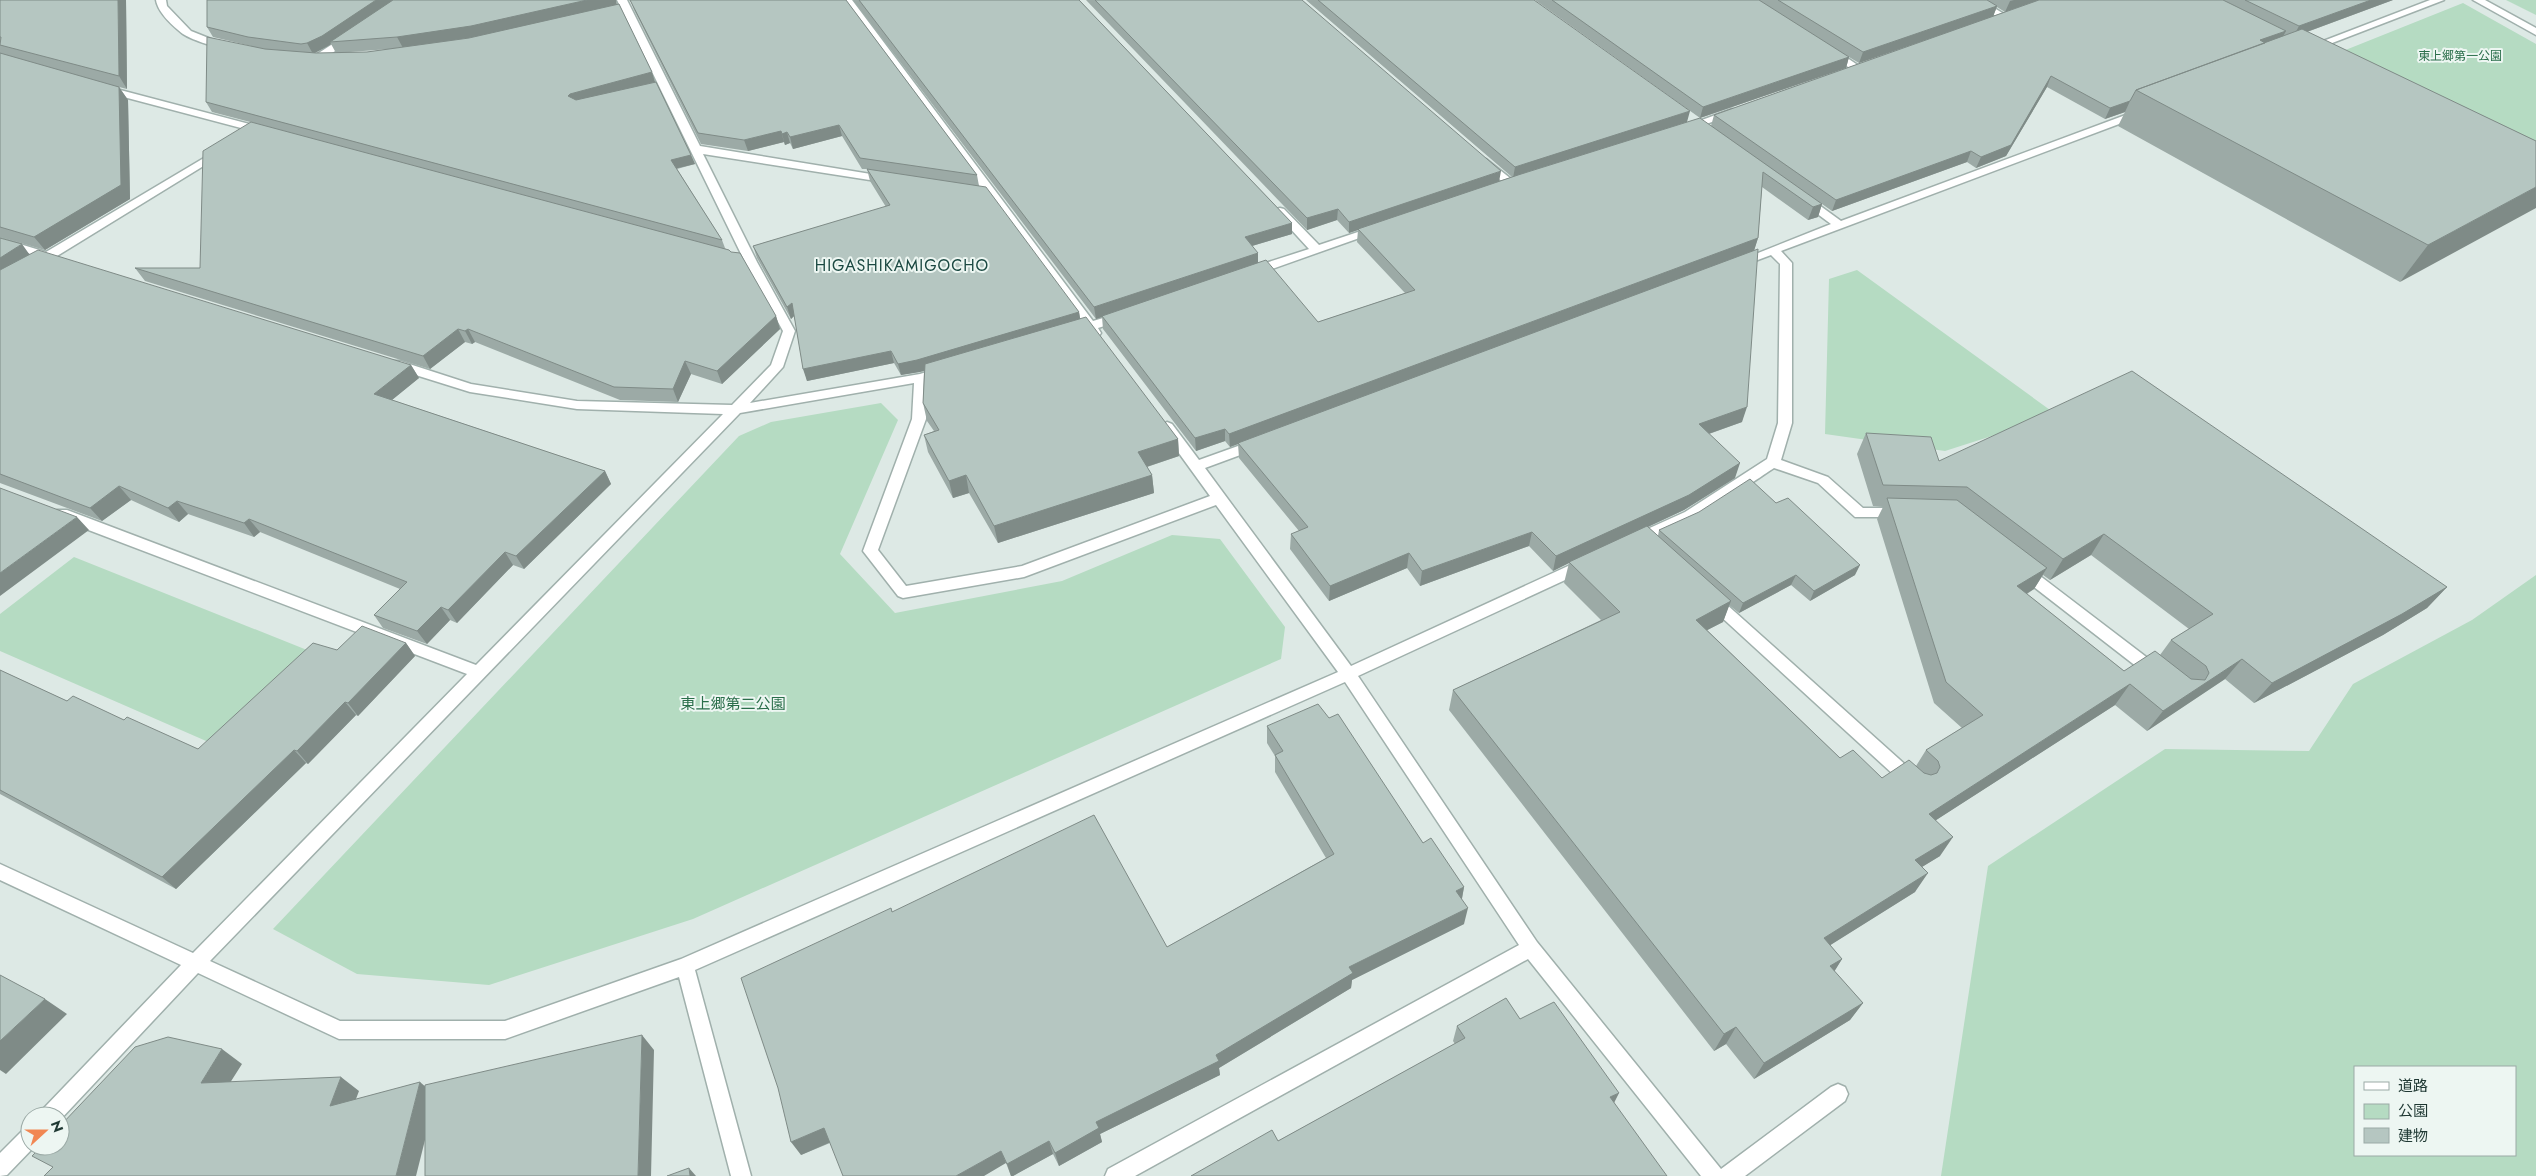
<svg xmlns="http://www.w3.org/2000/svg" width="2536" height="1176" viewBox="0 0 2536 1176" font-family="Jost,'Noto Sans JP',sans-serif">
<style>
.green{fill:#b5dbc2;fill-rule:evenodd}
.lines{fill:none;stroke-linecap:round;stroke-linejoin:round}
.street-casing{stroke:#a0b0ac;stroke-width:3}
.street{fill:#fff;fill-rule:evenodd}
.wall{fill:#9caaa6;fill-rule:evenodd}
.shaded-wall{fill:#7f8b87}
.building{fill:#b5c6c1;stroke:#7f8b87}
.labels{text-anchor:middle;stroke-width:4;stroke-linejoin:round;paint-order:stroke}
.far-park-label{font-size:12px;fill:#2a6e4a;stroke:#edf6f2}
.park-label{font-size:15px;fill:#2a6e4a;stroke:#edf6f2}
.neighbourhood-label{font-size:16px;letter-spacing:1px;fill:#1b4942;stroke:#edf6f2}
</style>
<rect width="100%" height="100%" fill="#dde9e5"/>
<path class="green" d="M 2506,0 L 2536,0 L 2536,15 Z
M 2463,3 L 2536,44 L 2536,147 L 2343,51 Z
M 1857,270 L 2057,415 L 1945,451 L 1825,434 L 1829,279 Z
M 881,403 L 898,420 L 840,554 L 895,613 L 1062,581 L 1172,535 L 1220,539 L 1285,627 L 1281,659 L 693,919 L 489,985 L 357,974 L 273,929 L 739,436 L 771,422 Z
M 74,557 L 312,652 L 213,744 L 0,651 L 0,614 Z
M 2536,575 L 2536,1176 L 1941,1176 L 1988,866 L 2165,749 L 2309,751 L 2353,684 L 2472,620 ZM 2355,1067 L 2515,1067 L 2515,1155 L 2355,1155 Z"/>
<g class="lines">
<defs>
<path id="street" d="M 156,0 L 166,0 L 167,6 L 191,31 L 231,47 C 225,52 190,39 183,34 C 173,26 158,13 156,0 Z
M 617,0 L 627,0 L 700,146 L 889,177 L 895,180 L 889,183 L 703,154 L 757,262 L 795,331 L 783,367 L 750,403 L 920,374 L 943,367 L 949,371 L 948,374 L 927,380 L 926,419 L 878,550 L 906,586 L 1022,566 L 1210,496 L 1160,427 L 1167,422 L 1172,424 L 1199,460 L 1252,441 L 1262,441 L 1264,444 L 1262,447 L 1205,468 L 1351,666 L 1579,561 L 1589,561 L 1591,565 L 1589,569 L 1358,676 L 1537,942 L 1721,1169 L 1831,1087 L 1838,1084 L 1845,1087 L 1848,1094 L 1845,1101 L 1745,1176 L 1701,1176 L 1528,959 L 1135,1176 L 1105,1176 L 1108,1169 L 1519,945 L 1345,682 L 695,970 L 751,1176 L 731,1176 L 679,977 L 505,1039 L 339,1039 L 198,973 L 60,1120 L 60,1116 L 40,1116 L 43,1109 L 181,965 L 0,880 L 0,864 L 193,953 L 467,674 L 57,518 L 55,514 L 57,510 L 67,510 L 476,665 L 723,414 L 577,409 L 470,392 L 390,367 L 389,364 L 390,361 L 400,361 L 471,384 L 577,401 L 732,405 L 771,365 L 783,331 L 745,262 ZM 914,383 L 912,419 L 863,551 L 898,596 L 903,598 L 1024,577 L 1216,505 L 1338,672 L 681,959 L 505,1021 L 340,1021 L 210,961 L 740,413 Z
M 842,0 L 852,0 L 1093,321 L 1120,313 L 1124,314 L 1126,317 L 1124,320 L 1098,328 L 1101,333 L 1099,336 L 1091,336 L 1087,332 L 1073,336 L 1069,335 L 1067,332 L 1069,329 L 1082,325 Z
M 1969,0 L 1981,0 L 2009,17 L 2001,19 Z
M 2430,0 L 2444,0 L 2314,50 L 2305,48 Z
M 2473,0 L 2485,0 L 2536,28 L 2536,35 Z
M 345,36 L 354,38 L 322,60 L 314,60 L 314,56 Z
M 1826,49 L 1834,49 L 1862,68 L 1853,70 L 1826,53 Z
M 105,86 L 268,129 L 269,131 L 264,134 L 101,91 L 100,89 Z
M 1732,109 L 1736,110 L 1736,114 L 1685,131 L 1680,128 Z
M 2139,110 L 2144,113 L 2143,115 L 1781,251 L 1792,263 L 1792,423 L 1781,460 L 1828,477 L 1863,508 L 1901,508 L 1906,509 L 1908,513 L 1906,517 L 1855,517 L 1818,483 L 1774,468 C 1751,483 1655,551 1632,544 L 1630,540 L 1632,536 L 1685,512 L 1767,459 L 1778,423 L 1780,264 L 1771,255 L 1739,267 L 1733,263 L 1831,224 L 1800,201 L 1800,197 L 1808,197 L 1841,221 Z
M 219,149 L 224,152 L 223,154 L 57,256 L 57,261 L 38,263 L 36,260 L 38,257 L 0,246 L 0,238 L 46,252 Z
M 1486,159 L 1515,182 L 1515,186 L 1507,186 L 1482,164 L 1480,162 Z
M 1280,208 L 1284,209 L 1319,245 L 1376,226 L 1382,230 L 1255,275 L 1247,275 L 1247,269 L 1309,249 L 1276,213 L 1276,209 Z
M 2022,564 L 2027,566 L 2162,669 L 2164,673 L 2162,677 L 2156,679 L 2150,677 L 2017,574 L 2015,570 L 2017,566 Z
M 1711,593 L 1716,595 L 1918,776 L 1920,781 L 1918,786 L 1912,788 L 1906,786 L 1706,603 L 1703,599 L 1706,595 Z
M 30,1127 L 30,1146 L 35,1146 L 7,1175 L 0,1176 L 0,1153 L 23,1130 Z"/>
</defs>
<use href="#street" class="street-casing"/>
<use href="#street" class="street"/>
</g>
<path class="wall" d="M 0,0 L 126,0 L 127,89 L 119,87 L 128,100 L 130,199 L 45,250 L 0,237 Z
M 629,0 L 846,0 L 977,175 L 979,186 L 1079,312 L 1080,318 L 1178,439 L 1179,456 L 1147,467 L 1152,475 L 1154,493 L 998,543 L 969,493 L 953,498 L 928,452 L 924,435 L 934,431 L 927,421 L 923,403 L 924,371 L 901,375 L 894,363 L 807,381 L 794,316 L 791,319 L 757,258 L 753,246 L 886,207 L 870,181 L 867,169 L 862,169 L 842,136 L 793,149 L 790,143 L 785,145 L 784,142 L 748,151 L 701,144 L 634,10 L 631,2 Z
M 853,0 L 1079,0 L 1292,223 L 1292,234 L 1252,246 L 1258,263 L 1318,322 L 1405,293 L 1357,242 L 1358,230 L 1349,233 L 1337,220 L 1307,230 L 1086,0 L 1302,0 L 1499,181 L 1512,177 L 1306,0 L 1534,0 L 1687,122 L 1711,126 L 1714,115 L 1974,23 L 1859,63 L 1849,57 L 1846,68 L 1700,118 L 1535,0 L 2039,0 L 2005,12 L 1997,7 L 1993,16 L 2039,0 L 2393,0 L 2307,32 L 2536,141 L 2400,282 L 2118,126 L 2125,112 L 2105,119 L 2047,87 L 2006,156 L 1976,168 L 1967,162 L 1832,211 L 1822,204 L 1818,217 L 1808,220 L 1762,187 L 1758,238 L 1754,250 L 1742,422 L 1709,434 L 1735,478 L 1684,510 L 1648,527 L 1658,536 L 1659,530 L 1776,503 L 1855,575 L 1810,601 L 1791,585 L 1739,613 L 1729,605 L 1723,622 L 1707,630 L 1840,758 L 1882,778 L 1916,766 L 1926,750 L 1962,728 L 1934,703 L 1877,519 L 1883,507 L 1873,506 L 1857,454 L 1866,433 L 1939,461 L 2447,587 L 2427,608 L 2383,635 L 2254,703 L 2225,679 L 2147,731 L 2115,705 L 1936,820 L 1940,856 L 1922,867 L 1915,892 L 1830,945 L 1842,959 L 1834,971 L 1863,1003 L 1850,1020 L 1754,1079 L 1726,1044 L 1714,1051 L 1449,710 L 1453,690 L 1601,620 L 1564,583 L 1569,563 L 1553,571 L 1529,546 L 1420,586 L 1407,568 L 1329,601 L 1290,549 L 1291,534 L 1299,531 L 1239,458 L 1238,444 L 1230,447 L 1225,441 L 1196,451 L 1103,329 L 1102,317 L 1096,319 ZM 2091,555 L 2189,629 L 2171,640 L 2160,655 L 2124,671 L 2027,594 L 2034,589 L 2043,575 L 2050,580 Z
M 617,4 L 691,155 L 695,164 L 677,169 L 722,240 L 725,248 L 776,316 L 780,329 L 722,384 L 691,374 L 678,402 L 620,400 L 475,342 L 472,344 L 465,342 L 430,369 L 145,281 L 135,268 L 200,268 L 254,123 L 212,112 L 206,102 L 251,46 L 213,37 L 207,27 ZM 331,44 L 336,53 L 314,53 L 328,46 ZM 389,49 L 367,52 L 337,53 Z
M 0,238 L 30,254 L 411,365 L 419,378 L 392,400 L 605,471 L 611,484 L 524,569 L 513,565 L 457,623 L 450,620 L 427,644 L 383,628 L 374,615 L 400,589 L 260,532 L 254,537 L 188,514 L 179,522 L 131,500 L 102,521 L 0,483 Z
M 406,643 L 415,656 L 358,716 L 356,715 L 308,764 L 306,763 L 176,889 L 0,794 L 0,670 L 67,701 L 124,720 L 198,749 L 337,650 Z
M 1267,726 L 1423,843 L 1464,887 L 1462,899 L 1464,924 L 1352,980 L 1351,988 L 1219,1068 L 1220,1075 L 1100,1134 L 1102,1142 L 1059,1166 L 1053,1154 L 1013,1176 L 1011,1176 L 1006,1163 L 830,1143 L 801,1155 L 891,908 L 892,912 L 1167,947 L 1326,858 L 1275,772 L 1275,756 L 1267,743 Z
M 1520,1019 L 1614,1102 L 1278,1141 L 1455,1044 L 1453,1041 L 1457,1026 Z"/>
<path class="shaded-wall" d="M 118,0 L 126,0 L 127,89 L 119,76 Z
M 376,0 L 397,0 L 330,42 L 331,44 L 328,46 L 313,54 L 307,43 Z
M 587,0 L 616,0 L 617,5 L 475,37 L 403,48 L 397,37 Z
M 2014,0 L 2039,0 L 2005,12 L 2010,1 Z
M 2371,0 L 2393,0 L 2293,37 L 2299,26 Z
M 1997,6 L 1993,17 L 1859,63 L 1863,52 Z
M 2286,31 L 2280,42 L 2254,51 L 2260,40 Z
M 1849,57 L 1846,68 L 1700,118 L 1703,107 Z
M 652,72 L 655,82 L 574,103 L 568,96 L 570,94 Z
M 2051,76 L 2047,87 L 2006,156 L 1976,168 L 1981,157 Z
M 119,87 L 128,100 L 130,199 L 45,250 L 34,237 Z
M 2130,101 L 2125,112 L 2105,119 L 2110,108 Z
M 1690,111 L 1687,122 L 1513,178 L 1515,167 Z
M 839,125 L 842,136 L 793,149 L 790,137 Z
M 781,131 L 784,142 L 748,151 L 744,140 Z
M 787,132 L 790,143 L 785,145 L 782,134 Z
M 1971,151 L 1967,162 L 1832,211 L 1836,200 Z
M 691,155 L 695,164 L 674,169 L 671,160 Z
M 1501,171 L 1499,182 L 1349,233 L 1349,222 Z
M 2536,187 L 2536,208 L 2400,282 L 2428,245 Z
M 1822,204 L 1818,217 L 1808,220 L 1813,207 Z
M 1338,209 L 1337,220 L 1307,230 L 1307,218 Z
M 1292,223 L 1292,234 L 1245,248 L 1245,237 Z
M 1758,238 L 1754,251 L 1230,447 L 1229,434 Z
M 22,244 L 32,258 L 0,278 L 0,258 Z
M 1258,253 L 1258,264 L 1096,319 L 1094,307 Z
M 792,303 L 796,314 L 791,319 L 787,307 Z
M 1079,312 L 1081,324 L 920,372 L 901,375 L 898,364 Z
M 776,316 L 780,329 L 722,384 L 717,371 Z
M 458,329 L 465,342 L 430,369 L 423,356 Z
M 468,329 L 475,342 L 472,344 L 465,331 Z
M 891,351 L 894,363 L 807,381 L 803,369 Z
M 685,361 L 691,374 L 678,402 L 673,389 Z
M 411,365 L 419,378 L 382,408 L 374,394 Z
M 1747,407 L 1742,422 L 1694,439 L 1699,424 Z
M 1225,429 L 1225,441 L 1196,451 L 1195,438 Z
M 1178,439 L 1179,456 L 1140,469 L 1138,452 Z
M 1740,463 L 1735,478 L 1684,510 L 1570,563 L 1569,562 L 1569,563 L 1553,571 L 1556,556 Z
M 605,471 L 611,484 L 524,569 L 516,556 Z
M 966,475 L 969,493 L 953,498 L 949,481 Z
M 1152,475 L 1154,493 L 998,543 L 994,526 Z
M 119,486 L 131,500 L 102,521 L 90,508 Z
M 177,501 L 188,514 L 179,522 L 168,508 Z
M 77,517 L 89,530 L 0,596 L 0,573 Z
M 249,519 L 260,532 L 254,537 L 244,523 Z
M 1532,532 L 1529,546 L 1420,586 L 1422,571 Z
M 2104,534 L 2091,555 L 2050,580 L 2063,559 Z
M 505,552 L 513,565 L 457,623 L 448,610 Z
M 1409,553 L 1407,568 L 1329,601 L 1330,586 Z
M 1860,565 L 1855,575 L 1810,601 L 1814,591 Z
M 2047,568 L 2034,589 L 2004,607 L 2017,586 Z
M 1796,575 L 1791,585 L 1739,613 L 1743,603 Z
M 2447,587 L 2427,608 L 2383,635 L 2254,703 L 2272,683 Z
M 1731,601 L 1723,622 L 1688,640 L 1696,620 Z
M 441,607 L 450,620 L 427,644 L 417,631 Z
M 406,643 L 415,656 L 358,716 L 348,703 Z
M 2242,659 L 2225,679 L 2147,731 L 2163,711 Z
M 2130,684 L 2115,705 L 1916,833 L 1929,814 Z
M 345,702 L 356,715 L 308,764 L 297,751 Z
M 294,750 L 306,763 L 176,889 L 162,877 Z
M 1953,837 L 1940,856 L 1902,879 L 1915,860 Z
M 1928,873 L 1915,892 L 1813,956 L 1824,938 Z
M 1464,887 L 1461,903 L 1456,891 Z
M 1468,908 L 1464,924 L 1352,980 L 1351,988 L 1219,1068 L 1220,1075 L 1100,1134 L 1102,1142 L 1059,1166 L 1055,1153 L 1096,1122 L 1216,1055 L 1349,967 Z
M 1842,959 L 1831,977 L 1830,966 Z
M 45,999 L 67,1014 L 6,1074 L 0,1070 L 0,1041 Z
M 1863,1003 L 1850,1020 L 1754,1079 L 1764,1063 Z
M 1736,1027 L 1726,1044 L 1714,1051 L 1724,1034 Z
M 642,1035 L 654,1050 L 651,1176 L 638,1176 Z
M 222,1049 L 242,1064 L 221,1097 L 201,1083 Z
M 341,1077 L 359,1091 L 348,1120 L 330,1106 Z
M 420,1082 L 436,1096 L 416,1176 L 396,1176 Z
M 1619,1093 L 1612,1107 L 1610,1097 Z
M 824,1128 L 833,1141 L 801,1155 L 791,1142 Z
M 1049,1141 L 1053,1154 L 1013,1176 L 1011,1176 L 1007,1164 Z
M 1001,1151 L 1006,1163 L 984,1176 L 956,1176 Z
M 689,1168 L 696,1176 L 690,1176 Z"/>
<path class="building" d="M 0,0 L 118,0 L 119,76 L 0,45 L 1,37 L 0,37 Z
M 207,0 L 376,0 L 322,36 L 307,43 L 301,44 L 248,37 L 207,27 Z
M 393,0 L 587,0 L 471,26 L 397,37 L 330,42 Z
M 630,0 L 846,0 L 977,175 L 860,158 L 839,125 L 790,137 L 787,132 L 782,134 L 781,131 L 744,140 L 698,133 Z
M 859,0 L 1079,0 L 1292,223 L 1245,237 L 1258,253 L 1094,307 Z
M 1095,0 L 1302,0 L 1501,171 L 1349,222 L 1338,209 L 1307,218 Z
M 1318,0 L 1534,0 L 1690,111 L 1515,167 Z
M 1552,0 L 1759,0 L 1849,57 L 1703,107 Z
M 1778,0 L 1987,0 L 1997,6 L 1863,52 Z
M 2039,0 L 2223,0 L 2286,31 L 2260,40 L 2265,43 L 2136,90 L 2130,101 L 2110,108 L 2051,76 L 2011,145 L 1981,157 L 1971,151 L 1836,200 L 1714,115 Z
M 2245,0 L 2371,0 L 2299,26 Z
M 619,4 L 652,72 L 570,94 L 568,96 L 576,100 L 656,82 L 691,155 L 671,160 L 722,240 L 206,102 L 207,37 L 265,49 L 316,53 L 367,52 L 469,38 Z
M 2302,29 L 2536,141 L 2536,187 L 2428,245 L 2136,90 Z
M 0,53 L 119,87 L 121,185 L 34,237 L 0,227 Z
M 1700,118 L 1822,204 L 1813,207 L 1763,172 L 1758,238 L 1229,434 L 1225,429 L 1195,438 L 1102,316 L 1266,260 L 1318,322 L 1415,290 L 1358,229 L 1518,175 Z
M 251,122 L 729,250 L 731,252 L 740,253 L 776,316 L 717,371 L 685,361 L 673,389 L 614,387 L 468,329 L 465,331 L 458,329 L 423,356 L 135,268 L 200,268 L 203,151 Z
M 867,169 L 986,187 L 1079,312 L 917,360 L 898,364 L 891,351 L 803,369 L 792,303 L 787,307 L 753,246 L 890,205 Z
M 0,238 L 22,244 L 0,258 Z
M 1758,249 L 1747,407 L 1699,424 L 1740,463 L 1689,495 L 1556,556 L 1532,532 L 1422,571 L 1409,553 L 1330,586 L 1291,534 L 1308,527 L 1238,443 Z
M 38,250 L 411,365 L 374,394 L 605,471 L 516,556 L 505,552 L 448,610 L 441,607 L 417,631 L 374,615 L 407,582 L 249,519 L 244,523 L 177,501 L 168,508 L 119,486 L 90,508 L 0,474 L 0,270 Z
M 1086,317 L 1178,439 L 1138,452 L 1152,475 L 994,526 L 966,475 L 949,481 L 924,435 L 939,430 L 923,403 L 925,364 Z
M 2132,371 L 2447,587 L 2402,614 L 2272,683 L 2242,659 L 2163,711 L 2130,684 L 1929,814 L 1953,837 L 1915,860 L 1928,873 L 1824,938 L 1842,959 L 1830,966 L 1863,1003 L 1764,1063 L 1736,1027 L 1724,1034 L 1453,690 L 1620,612 L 1569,562 L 1647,526 L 1731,601 L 1696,620 L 1840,758 L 1853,750 L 1882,778 L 1909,760 L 1924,773 L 1931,775 L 1937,773 L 1940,767 L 1938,761 L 1926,750 L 1983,715 L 1946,682 L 1887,498 L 1957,500 L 2047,568 L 2017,586 L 2124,671 L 2155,651 L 2191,679 L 2205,680 L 2209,673 L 2206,666 L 2171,640 L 2213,614 L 2104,534 L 2063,559 L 1967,487 L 1883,485 L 1866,433 L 1931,437 L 1939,461 Z
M 1750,479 L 1776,503 L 1788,498 L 1860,565 L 1814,591 L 1796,575 L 1743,603 L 1659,530 L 1699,512 Z
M 0,488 L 77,517 L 0,573 Z
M 362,626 L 406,643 L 348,703 L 345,702 L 297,751 L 294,750 L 162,877 L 0,790 L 0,670 L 67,701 L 73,696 L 124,720 L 127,717 L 198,749 L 313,643 L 337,650 Z
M 1318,704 L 1329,718 L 1338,714 L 1423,843 L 1431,838 L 1464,887 L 1456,891 L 1468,908 L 1349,967 L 1353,973 L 1216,1055 L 1219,1061 L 1096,1122 L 1099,1128 L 1055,1153 L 1049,1141 L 1007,1164 L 1001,1151 L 956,1176 L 843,1176 L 824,1128 L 791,1142 L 778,1088 L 741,978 L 891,908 L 892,912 L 1094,815 L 1167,947 L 1334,854 L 1275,755 L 1283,751 L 1267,726 Z
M 0,975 L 45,999 L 0,1041 Z
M 1506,998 L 1520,1019 L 1554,1002 L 1619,1093 L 1610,1097 L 1667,1176 L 1191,1176 L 1272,1130 L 1278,1141 L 1465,1038 L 1457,1026 Z
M 642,1035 L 638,1176 L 425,1176 L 425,1085 Z
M 168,1037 L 222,1049 L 201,1083 L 341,1077 L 330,1106 L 420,1082 L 396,1176 L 44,1176 L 53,1167 L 32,1156 L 42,1146 L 60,1146 L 60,1126 L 135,1047 Z
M 689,1168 L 690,1176 L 667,1176 Z"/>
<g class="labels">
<g class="far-park-label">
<text x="2460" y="60">東上郷第一公園</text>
</g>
<g class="park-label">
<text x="733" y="709">東上郷第二公園</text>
</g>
<g class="neighbourhood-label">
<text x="902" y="271">HIGASHIKAMIGOCHO</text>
</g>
</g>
<rect x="2354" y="1066" width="162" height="90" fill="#edf6f2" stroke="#9baaa6"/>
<rect x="2364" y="1082" width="25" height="8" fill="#ffffff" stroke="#9baaa6"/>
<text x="2398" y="1091" font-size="15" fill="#1f3833">道路</text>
<rect x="2364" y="1104" width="25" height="15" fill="#b5dbc2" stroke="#9baaa6"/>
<text x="2398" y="1116" font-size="15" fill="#1f3833">公園</text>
<rect x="2364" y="1128" width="25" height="15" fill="#b5c6c1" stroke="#9baaa6"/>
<text x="2398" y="1141" font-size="15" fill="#1f3833">建物</text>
<g transform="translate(45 1131) rotate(69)"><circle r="24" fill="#edf6f2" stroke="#9baaa6"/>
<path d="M0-4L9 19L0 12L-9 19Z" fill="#f18753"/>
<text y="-8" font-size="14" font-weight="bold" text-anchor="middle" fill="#1f3833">N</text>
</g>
</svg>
